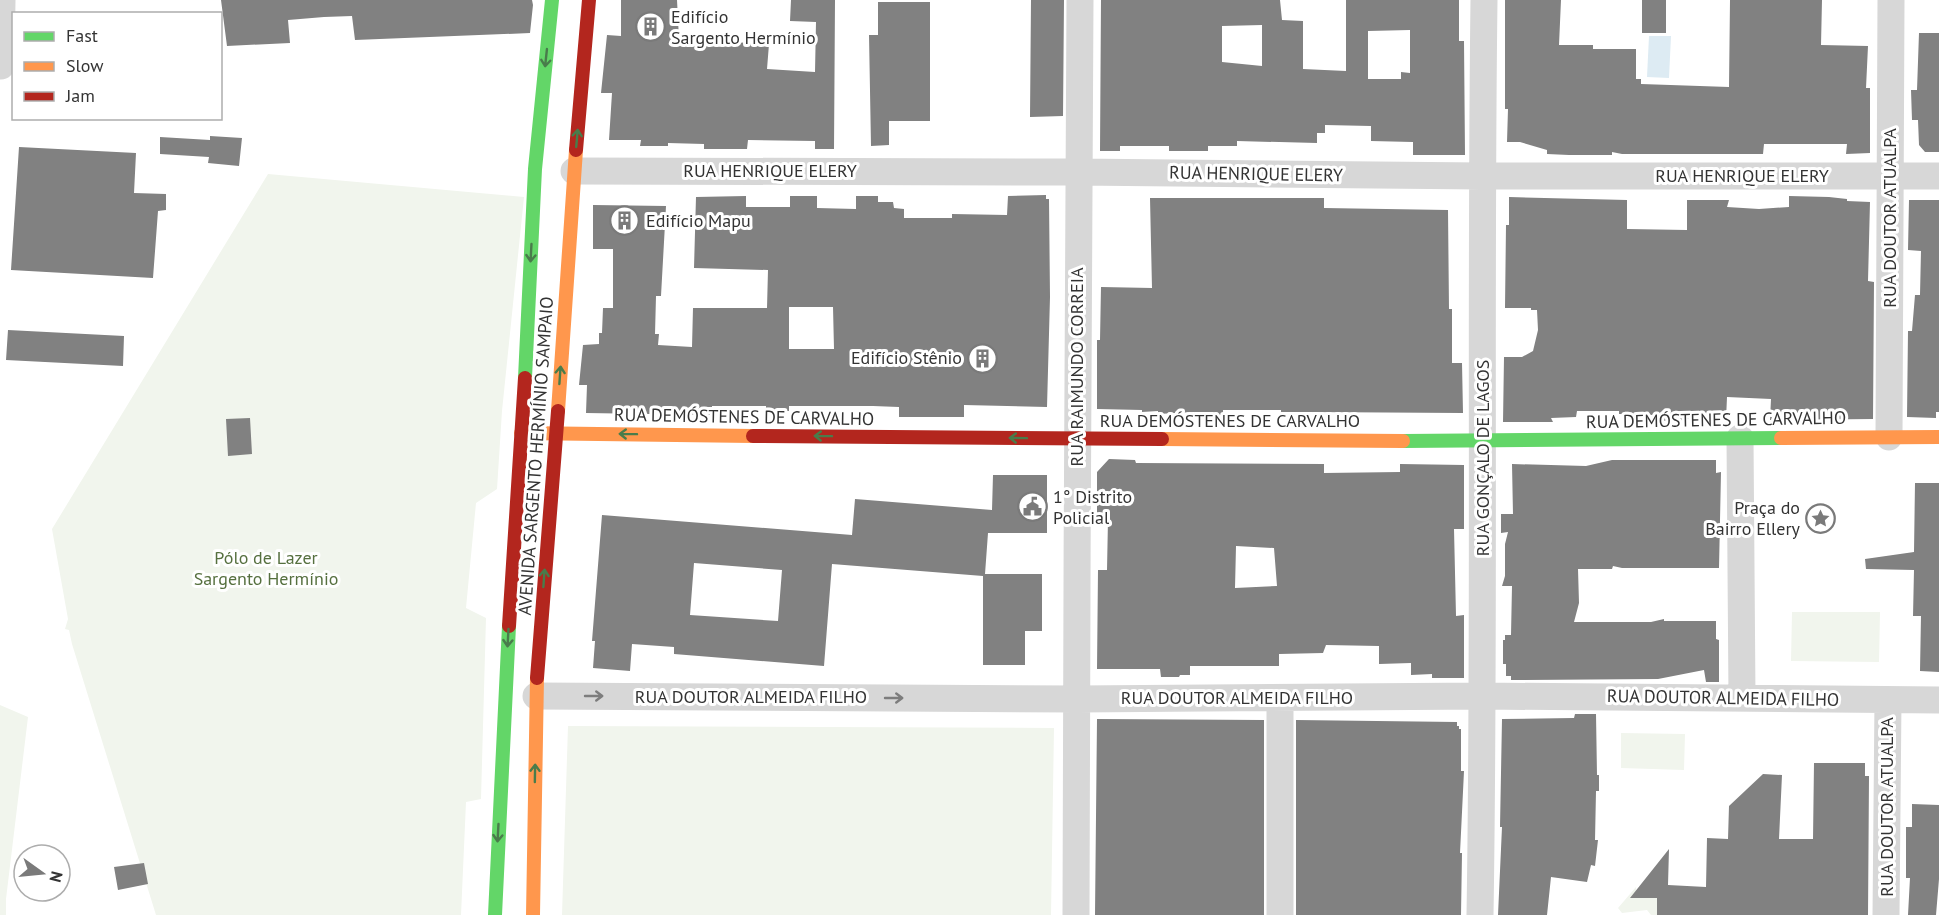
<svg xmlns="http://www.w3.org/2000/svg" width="1939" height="915" viewBox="0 0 1939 915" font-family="'PT Sans',sans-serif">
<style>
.green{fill:#f1f5ed}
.water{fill:#ddebf3}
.building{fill:#818181;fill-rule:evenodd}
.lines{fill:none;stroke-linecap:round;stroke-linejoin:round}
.street{stroke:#d7d7d7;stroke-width:27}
.fast{stroke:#63d668;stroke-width:14}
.slow{stroke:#ff974d;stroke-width:14}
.jam{stroke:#b3261e;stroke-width:14}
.oneway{stroke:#497c4b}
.oneway2{stroke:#7d7d7d}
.labels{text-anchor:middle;stroke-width:6;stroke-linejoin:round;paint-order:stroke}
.poi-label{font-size:18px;fill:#333;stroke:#fff;text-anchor:start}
.street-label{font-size:18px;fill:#333;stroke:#fff}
.park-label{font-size:18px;fill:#56703f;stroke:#fff}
</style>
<rect width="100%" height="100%" fill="#fff"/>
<path class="green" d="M 268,174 L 524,197 L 502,411 L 497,489 L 476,503 L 466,608 L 486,618 L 481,799 L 466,802 L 461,915 L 156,915 L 72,644 L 69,630 L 65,629 L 68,619 L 52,529 Z
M 1792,612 L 1880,612 L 1879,662 L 1791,661 Z
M 0,705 L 28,717 L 6,899 L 6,915 L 0,915 Z
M 568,726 L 1054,728 L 1051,915 L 562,915 Z
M 1621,733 L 1685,734 L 1684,770 L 1621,768 Z
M 1636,887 L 1636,898 L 1657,898 L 1657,915 L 1651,915 L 1647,910 L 1622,913 L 1618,908 Z"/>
<path class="water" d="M 1649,36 L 1671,36 L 1669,78 L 1647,77 Z"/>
<path class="building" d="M 221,0 L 532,0 L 533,5 L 530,33 L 355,40 L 352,16 L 324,17 L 288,20 L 290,43 L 227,46 Z
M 621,0 L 677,0 L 679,39 L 769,44 L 767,69 L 815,72 L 816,22 L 790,21 L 791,0 L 835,0 L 834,149 L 815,149 L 815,141 L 748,140 L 747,149 L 704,149 L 704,144 L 668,143 L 668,146 L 640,146 L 641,140 L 609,140 L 612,93 L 601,93 L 607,35 L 621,36 Z
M 1031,0 L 1064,0 L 1063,116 L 1030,117 Z
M 1101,0 L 1280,0 L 1282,20 L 1303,21 L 1303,69 L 1346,71 L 1346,0 L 1459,0 L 1459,41 L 1464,41 L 1465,155 L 1413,155 L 1413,142 L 1371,141 L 1371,126 L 1325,125 L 1325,133 L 1317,133 L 1317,143 L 1237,141 L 1237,146 L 1208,146 L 1208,151 L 1169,151 L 1169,146 L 1120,146 L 1120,151 L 1100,151 ZM 1262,25 L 1262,66 L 1222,62 L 1222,26 ZM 1410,30 L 1410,73 L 1401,72 L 1401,79 L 1368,79 L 1368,31 Z
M 1505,0 L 1561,0 L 1559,45 L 1593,45 L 1593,49 L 1636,49 L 1636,79 L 1641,79 L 1641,84 L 1729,87 L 1730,0 L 1822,0 L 1821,45 L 1868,46 L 1866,88 L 1870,88 L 1870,153 L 1846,154 L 1847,144 L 1764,144 L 1763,154 L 1622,154 L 1612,152 L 1612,155 L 1569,155 L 1547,154 L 1547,150 L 1520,142 L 1507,142 L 1508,109 L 1505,109 Z
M 1642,0 L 1666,0 L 1666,33 L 1642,33 Z
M 878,2 L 930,2 L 930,121 L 889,121 L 889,145 L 871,146 L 869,35 L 878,35 Z
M 1919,33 L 1939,33 L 1939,152 L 1925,152 L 1919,145 L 1918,120 L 1912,120 L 1911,90 L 1917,90 Z
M 210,136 L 242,138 L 239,166 L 208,163 L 209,157 L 160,154 L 160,137 L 210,140 Z
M 19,147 L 136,153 L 134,193 L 166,194 L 166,210 L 158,211 L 153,278 L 11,270 Z
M 1046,195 L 1046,199 L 1049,199 L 1050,297 L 1047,407 L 964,405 L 964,417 L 899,417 L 899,407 L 873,406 L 789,406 L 789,411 L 766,411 L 766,406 L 712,406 L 712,415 L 586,413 L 587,385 L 579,385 L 583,345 L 599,344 L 599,333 L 602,333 L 603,308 L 613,308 L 613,249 L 593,249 L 593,205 L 666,206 L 661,296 L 656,296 L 655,334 L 659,334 L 658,345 L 692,347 L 693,308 L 767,308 L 768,270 L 694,268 L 696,197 L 746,196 L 746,207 L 790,207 L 790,196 L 817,196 L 817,208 L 856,209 L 856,196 L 878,196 L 878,202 L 893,202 L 894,208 L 904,209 L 904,218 L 952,218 L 952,214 L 1007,215 L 1008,196 ZM 789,307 L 833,307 L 834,349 L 789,349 Z
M 1789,196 L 1829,197 L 1847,199 L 1847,201 L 1870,202 L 1868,281 L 1874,282 L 1873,419 L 1770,420 L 1771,399 L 1727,397 L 1726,420 L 1652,421 L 1652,415 L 1619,414 L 1619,411 L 1577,411 L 1576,417 L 1551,418 L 1553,422 L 1503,422 L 1504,357 L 1522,357 L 1533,351 L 1538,330 L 1537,310 L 1531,310 L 1531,308 L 1505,308 L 1506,225 L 1509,225 L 1509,197 L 1627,200 L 1627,229 L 1687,230 L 1687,200 L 1729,200 L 1727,207 L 1759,209 L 1789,207 Z
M 1150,198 L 1324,198 L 1324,208 L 1448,210 L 1449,309 L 1452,309 L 1452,363 L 1462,363 L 1463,413 L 1308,412 L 1281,412 L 1281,410 L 1223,410 L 1223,416 L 1194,418 L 1194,412 L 1158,414 L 1158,411 L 1142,412 L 1142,410 L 1097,409 L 1097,340 L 1100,340 L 1101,287 L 1152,288 Z
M 1909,200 L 1939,200 L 1939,412 L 1936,412 L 1936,418 L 1907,417 L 1908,331 L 1912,331 L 1915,295 L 1920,295 L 1921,251 L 1908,250 Z
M 8,330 L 124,336 L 123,366 L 6,360 Z
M 250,418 L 252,454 L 228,456 L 226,419 Z
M 1109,459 L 1135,460 L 1136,463 L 1324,464 L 1324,473 L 1400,472 L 1400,464 L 1464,465 L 1464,529 L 1454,529 L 1456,616 L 1464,615 L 1464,678 L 1432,678 L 1432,674 L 1411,675 L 1411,663 L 1379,664 L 1379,646 L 1326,645 L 1323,653 L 1279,654 L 1279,666 L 1190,666 L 1190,675 L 1180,675 L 1179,677 L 1161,677 L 1160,669 L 1097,669 L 1098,570 L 1107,570 L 1108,519 L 1097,518 L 1097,472 ZM 1236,546 L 1274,548 L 1277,586 L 1235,588 Z
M 1612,460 L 1716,460 L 1716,473 L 1721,472 L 1719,568 L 1622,568 L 1613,566 L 1612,569 L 1578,569 L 1579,603 L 1574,622 L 1651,622 L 1664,619 L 1664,621 L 1716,621 L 1716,639 L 1719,640 L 1719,682 L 1706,682 L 1704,670 L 1658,679 L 1511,680 L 1511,676 L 1506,676 L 1506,664 L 1503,664 L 1503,640 L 1505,640 L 1505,635 L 1511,635 L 1512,586 L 1502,586 L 1505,576 L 1505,544 L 1508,532 L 1501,533 L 1501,514 L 1513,514 L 1512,464 L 1586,466 Z
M 993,475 L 1047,475 L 1047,533 L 988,533 L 985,574 L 1042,574 L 1042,631 L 1025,631 L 1025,665 L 983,665 L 983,576 L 832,564 L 824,666 L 674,654 L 674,647 L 632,644 L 630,671 L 593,668 L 595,641 L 592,641 L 602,515 L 852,535 L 855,499 L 992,510 ZM 694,563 L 782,570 L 778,621 L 690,615 Z
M 1915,483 L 1939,483 L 1939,672 L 1920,671 L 1921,616 L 1913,616 L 1914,570 L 1866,569 L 1865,559 L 1914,552 Z
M 1575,714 L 1596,714 L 1597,775 L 1599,775 L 1599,791 L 1596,791 L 1595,840 L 1598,840 L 1595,866 L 1591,865 L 1587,882 L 1551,877 L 1547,915 L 1498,915 L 1502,827 L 1500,827 L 1502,719 L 1574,718 Z
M 1097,719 L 1264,720 L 1264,915 L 1095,915 Z
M 1296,720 L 1457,722 L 1457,726 L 1459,726 L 1459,729 L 1461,729 L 1461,771 L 1464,771 L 1460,853 L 1462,853 L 1461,915 L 1296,915 Z
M 1814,763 L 1865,763 L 1865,776 L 1869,776 L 1868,915 L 1657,915 L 1657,898 L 1630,898 L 1669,849 L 1668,885 L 1706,887 L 1707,838 L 1728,839 L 1729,806 L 1763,774 L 1782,775 L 1779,839 L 1813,839 Z
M 1912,804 L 1939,805 L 1939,879 L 1936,915 L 1908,915 L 1910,878 L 1906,878 L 1906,827 L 1912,827 Z
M 144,863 L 148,884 L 118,890 L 114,867 Z"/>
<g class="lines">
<path class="street" d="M 1,66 L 2,0
M 574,171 L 1078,172 L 1482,176 L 1939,176
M 1889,437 L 1891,0
M 1740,438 L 1742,697
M 536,696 L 1078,699 L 1483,696 L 1939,700
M 1076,915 C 1078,610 1076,305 1080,0
M 1280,915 L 1280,698
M 1480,915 C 1485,610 1480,305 1484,0
M 1886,915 L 1888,700"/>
<path class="fast" d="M 525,378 L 535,169 L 552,0
M 1403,441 L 1781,438
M 495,915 L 509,626"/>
<path class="slow" d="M 558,411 L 576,150
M 521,433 L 753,436
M 1781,438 L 1939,437
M 1162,439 L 1403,441
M 533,915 L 537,678"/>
<path class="jam" d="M 576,150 L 589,0
M 753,436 L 1162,439
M 509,626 L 525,378
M 537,678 L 558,411"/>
</g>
<defs><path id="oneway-shaft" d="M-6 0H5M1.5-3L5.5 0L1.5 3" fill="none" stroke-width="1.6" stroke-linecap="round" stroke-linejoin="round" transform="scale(1.5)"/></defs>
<g class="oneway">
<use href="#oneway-shaft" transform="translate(546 58) rotate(96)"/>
<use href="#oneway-shaft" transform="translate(577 138) rotate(-85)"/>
<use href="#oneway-shaft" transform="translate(531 253) rotate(93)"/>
<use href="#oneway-shaft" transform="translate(560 375) rotate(-86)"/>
<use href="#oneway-shaft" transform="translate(628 434) rotate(-179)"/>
<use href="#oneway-shaft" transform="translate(823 436) rotate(-179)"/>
<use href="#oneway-shaft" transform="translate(1018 438) rotate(-179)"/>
<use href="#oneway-shaft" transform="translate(544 578) rotate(-86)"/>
<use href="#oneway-shaft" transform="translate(508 638) rotate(93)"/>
<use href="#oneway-shaft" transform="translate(535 773) rotate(-89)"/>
<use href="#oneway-shaft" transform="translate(498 833) rotate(93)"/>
</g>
<g class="oneway2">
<use href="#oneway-shaft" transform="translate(594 696)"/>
<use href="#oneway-shaft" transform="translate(894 698)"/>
</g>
<defs>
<symbol id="building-ring" viewBox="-11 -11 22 22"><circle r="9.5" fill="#fff" stroke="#7a7a7a" stroke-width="1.5"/><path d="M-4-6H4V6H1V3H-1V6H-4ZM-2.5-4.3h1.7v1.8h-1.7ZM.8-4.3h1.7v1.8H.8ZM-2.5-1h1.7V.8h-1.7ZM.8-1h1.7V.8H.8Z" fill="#7a7a7a"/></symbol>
<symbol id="civic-ring" viewBox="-11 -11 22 22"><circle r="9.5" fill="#fff" stroke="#7a7a7a" stroke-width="1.5"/><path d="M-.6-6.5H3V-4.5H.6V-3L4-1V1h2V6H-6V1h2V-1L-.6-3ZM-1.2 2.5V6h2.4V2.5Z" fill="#7a7a7a"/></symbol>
<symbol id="sight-ring" viewBox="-11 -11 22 22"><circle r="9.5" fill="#fff" stroke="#7a7a7a" stroke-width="1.5"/><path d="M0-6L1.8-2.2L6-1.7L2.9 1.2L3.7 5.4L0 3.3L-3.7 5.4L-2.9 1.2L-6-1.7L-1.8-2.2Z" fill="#7a7a7a"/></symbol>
</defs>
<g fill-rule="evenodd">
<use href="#building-ring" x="634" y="10" width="33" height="33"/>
<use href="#building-ring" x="608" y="204" width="33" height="33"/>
<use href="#building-ring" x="966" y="342" width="33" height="33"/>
<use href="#civic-ring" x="1016" y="490" width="33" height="33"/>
<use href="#sight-ring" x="1804" y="502" width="33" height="33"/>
</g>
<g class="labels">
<g class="poi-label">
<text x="671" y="23">Edifício<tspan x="671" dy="21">Sargento Hermínio</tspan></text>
<text x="646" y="227">Edifício Mapu</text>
<text x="962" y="364" text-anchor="end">Edifício Stênio</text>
<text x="1053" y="503">1° Distrito<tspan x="1053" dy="21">Policial</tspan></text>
<text x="1800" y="514" text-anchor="end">Praça do<tspan x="1800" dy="21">Bairro Ellery</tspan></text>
</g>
<g class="street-label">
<text x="770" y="177">RUA HENRIQUE ELERY</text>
<text transform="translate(1256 174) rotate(1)" y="6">RUA HENRIQUE ELERY</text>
<text x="1742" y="182">RUA HENRIQUE ELERY</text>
<text transform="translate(1890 218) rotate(-90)" y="6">RUA DOUTOR ATUALPA</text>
<text transform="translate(1077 367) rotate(-90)" y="6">RUA RAIMUNDO CORREIA</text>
<text transform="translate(744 417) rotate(1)" y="6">RUA DEMÓSTENES DE CARVALHO</text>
<text transform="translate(1716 420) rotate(-1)" y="6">RUA DEMÓSTENES DE CARVALHO</text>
<text x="1230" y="427">RUA DEMÓSTENES DE CARVALHO</text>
<text transform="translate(536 456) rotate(-86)" y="6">AVENIDA SARGENTO HERMÍNIO SAMPAIO</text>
<text transform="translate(1483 458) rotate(-90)" y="6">RUA GONÇALO DE LAGOS</text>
<text x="751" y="703">RUA DOUTOR ALMEIDA FILHO</text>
<text x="1237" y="704">RUA DOUTOR ALMEIDA FILHO</text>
<text transform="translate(1723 698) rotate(1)" y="6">RUA DOUTOR ALMEIDA FILHO</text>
<text transform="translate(1887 807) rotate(-90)" y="6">RUA DOUTOR ATUALPA</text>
</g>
<g class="park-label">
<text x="266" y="564">Pólo de Lazer<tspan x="266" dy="21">Sargento Hermínio</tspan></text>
</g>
</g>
<rect x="12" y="12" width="210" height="108" fill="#ffffff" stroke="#adadad" stroke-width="1.5"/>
<rect x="24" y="32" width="30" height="9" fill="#63d668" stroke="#adadad" stroke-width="1.5"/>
<text x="66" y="42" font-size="18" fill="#333333">Fast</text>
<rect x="24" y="62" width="30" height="9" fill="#ff974d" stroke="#adadad" stroke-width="1.5"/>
<text x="66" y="72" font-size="18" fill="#333333">Slow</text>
<rect x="24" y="92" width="30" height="9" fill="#b3261e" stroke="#adadad" stroke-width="1.5"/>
<text x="66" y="102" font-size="18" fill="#333333">Jam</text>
<g transform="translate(42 873) rotate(105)"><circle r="28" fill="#ffffff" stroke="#adadad" stroke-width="1.5"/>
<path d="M0-4.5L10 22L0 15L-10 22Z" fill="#7a7a7a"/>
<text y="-9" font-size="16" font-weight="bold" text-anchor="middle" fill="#333333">N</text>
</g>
</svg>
